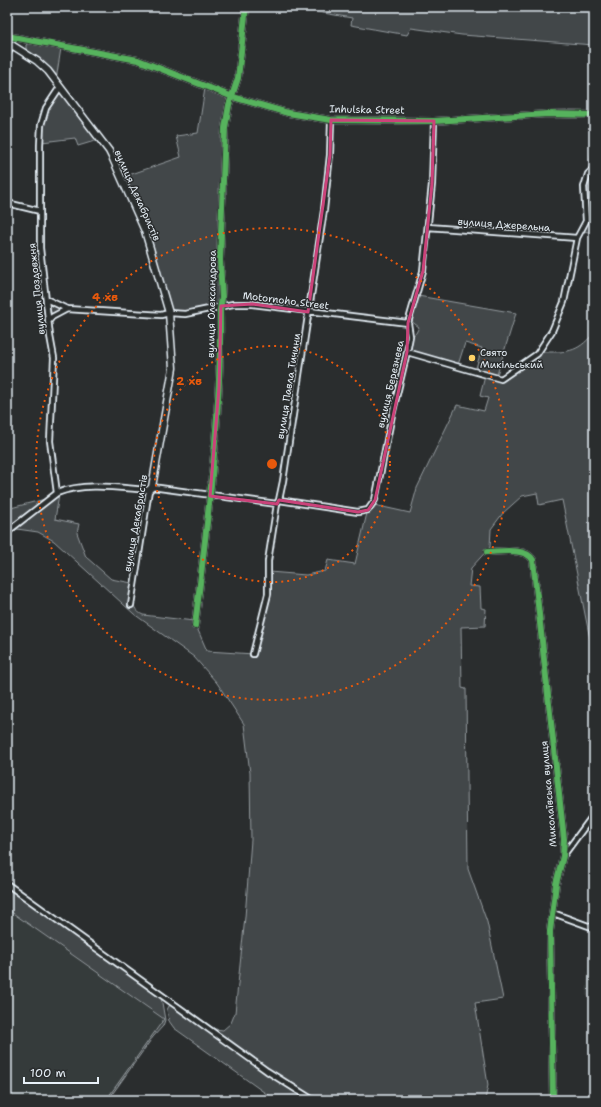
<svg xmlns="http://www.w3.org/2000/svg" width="601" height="1107" viewBox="0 0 601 1107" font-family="'Shantell Sans',sans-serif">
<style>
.built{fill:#363a3b}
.green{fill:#424648;stroke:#959ca0}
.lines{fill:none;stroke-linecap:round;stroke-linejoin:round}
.street-casing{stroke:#e8f1f8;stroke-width:8}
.secondary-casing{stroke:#e8f1f8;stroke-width:9}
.street{stroke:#2a2d2e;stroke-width:4.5}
.secondary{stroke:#2a2d2e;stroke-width:6}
.cycleway-casing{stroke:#2a2d2e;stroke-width:8}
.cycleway{stroke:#56b35d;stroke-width:6}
.marked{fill:none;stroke:#ca437a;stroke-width:3;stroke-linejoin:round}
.ring{fill:none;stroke:#e8590c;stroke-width:2;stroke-dasharray:2 4}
.poi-dot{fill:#ffd166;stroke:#2a2d2e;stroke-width:1.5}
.labels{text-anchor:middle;stroke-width:3;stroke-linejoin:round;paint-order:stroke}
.street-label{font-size:10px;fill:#e8f1f8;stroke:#2a2d2e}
.poi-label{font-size:10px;fill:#e8f1f8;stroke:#2a2d2e;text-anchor:start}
.centre{fill:#e8590c;stroke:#2a2d2e;stroke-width:2}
.ring-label{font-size:12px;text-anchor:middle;font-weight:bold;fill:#e8590c;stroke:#2a2d2e;stroke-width:3;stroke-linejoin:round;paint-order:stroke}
</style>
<rect width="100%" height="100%" fill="#2a2d2e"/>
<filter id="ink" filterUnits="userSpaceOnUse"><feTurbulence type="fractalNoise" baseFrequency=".025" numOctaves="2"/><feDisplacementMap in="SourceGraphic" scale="8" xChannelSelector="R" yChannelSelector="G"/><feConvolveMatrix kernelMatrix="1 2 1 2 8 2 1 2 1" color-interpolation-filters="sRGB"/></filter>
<g filter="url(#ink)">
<path class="built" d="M 7,909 L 164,1019 L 106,1100 L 7,1100 Z
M 591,928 L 594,930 L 594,997 L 586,996 Z"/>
<path class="green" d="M 289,7 L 476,7 L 483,10 L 482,7 L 594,7 L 594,45 L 462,35 L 411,28 L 407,35 L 351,25 L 352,18 Z
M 29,43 L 61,48 L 56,80 L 26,51 L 26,45 Z
M 205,88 L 226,97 L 228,102 L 221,301 L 219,304 C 205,309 180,319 169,307 L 123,177 L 181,157 L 176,136 L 198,133 Z
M 60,91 L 98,140 L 78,146 L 75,138 L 42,142 L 45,114 Z
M 594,135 L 594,233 L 583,231 L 585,220 L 582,191 L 588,174 Z
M 418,296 L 516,313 L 496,378 L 475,371 L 482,348 L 465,343 L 458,365 L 411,351 L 412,336 L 416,333 L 419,327 L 411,321 Z
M 47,301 L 63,308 L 50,318 Z
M 594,333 L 594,638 L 590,639 L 562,500 L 539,505 L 537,493 L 522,496 L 503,513 L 491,529 L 490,547 L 471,568 L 469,586 L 480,587 L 481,608 L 486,609 L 485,626 L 461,627 L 462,688 L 466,689 L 468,869 L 487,922 L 503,999 L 475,1003 L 488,1085 L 485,1100 L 316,1100 L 263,1067 L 7,885 L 7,881 L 215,1029 L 223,1030 L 231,1023 L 235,1013 L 245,917 L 251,840 L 250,773 L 244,724 L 217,683 L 194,657 L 134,614 L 54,541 L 38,532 L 17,529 L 7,538 L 7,534 L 59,495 L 55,519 L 79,524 L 77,533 L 86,557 L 111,579 L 132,583 C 133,597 130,609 143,615 L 194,621 L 207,651 L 254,654 L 269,595 L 269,572 L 306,575 L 325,571 L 328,560 L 355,564 L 367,513 L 365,512 L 369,511 L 374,505 L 410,513 L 417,488 L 457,405 L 484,411 L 488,398 L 480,396 L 485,376 C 490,378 498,382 504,380 C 513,376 534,360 540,352 C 567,352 576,354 594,333 Z
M 49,498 L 7,530 L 7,509 Z
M 7,888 L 161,997 L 165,1020 L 163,1026 L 153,1037 L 108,1100 L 106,1100 L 164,1019 L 7,909 Z
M 173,1005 L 311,1100 L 275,1100 L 174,1028 L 169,1021 L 167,1010 L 169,1006 Z"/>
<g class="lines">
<defs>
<path id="street" d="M 7,36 L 138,60 L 233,97 L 288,113 L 331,120 L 434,121 L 548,114 L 594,115
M 7,55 L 12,45
M 7,203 L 40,211
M 428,227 L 577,238
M 46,299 L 67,309 L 161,315 L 169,313 L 185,314 L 233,304 L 252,304 L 408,323
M 48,322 L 52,317 L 67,309
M 407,352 L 501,379 L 537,354 L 552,331 L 564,302 L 577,238 L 586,221 L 584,187 L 588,174 L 594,168
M 152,487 L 277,504
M 57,493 L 50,441 L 54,358 L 50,336 L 40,248 L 40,145 L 41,125 L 46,108 L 60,87
M 279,500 L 358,512 L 368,510 L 375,500 L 392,415 L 407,352 L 410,336 L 408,323 L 423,271 L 432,184 L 434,121
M 7,532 L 57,493 C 86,482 119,488 149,490 L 131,605
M 487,552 C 499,552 526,547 533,560 L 564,839 L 563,856 L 556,884 L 550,931 L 553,1100
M 195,626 C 207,521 222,416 220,310 L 222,298 L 220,260 L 225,128 L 229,105 L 238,78 L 246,7
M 253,654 L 268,594 L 268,561 L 277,504 L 279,500 L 283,481 L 324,210 L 330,155 L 331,120
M 563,856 L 594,814
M 7,884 L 267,1071 L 313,1100
M 553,913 L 594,928"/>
<path id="secondary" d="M 7,42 L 37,61 L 48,71 L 109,151 L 113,159 L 145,231 L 169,313 L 173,368 L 152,487 L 149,490"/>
</defs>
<use href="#street" class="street-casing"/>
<use href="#secondary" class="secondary-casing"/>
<use href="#street" class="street"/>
<use href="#secondary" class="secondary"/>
<defs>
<path id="cycleway" d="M 7,36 L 138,60 L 233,97 L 288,113 L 331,120 L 434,121 L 548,114 L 594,115
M 487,552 C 499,552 526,547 533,560 L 564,839 L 563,856 L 556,884 L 550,931 L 553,1100
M 195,626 C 207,521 222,416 220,310 L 222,298 L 220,260 L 225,128 L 229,105 L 238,78 L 246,7"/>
</defs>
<use href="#cycleway" class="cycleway-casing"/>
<use href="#cycleway" class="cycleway"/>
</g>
</g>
<path class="marked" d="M 331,120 L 434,121 L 432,184 L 423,271 L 408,323 L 407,352 L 375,500 L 368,510 L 358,512 L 279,500 L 277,504 L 210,496 L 219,388 L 221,306 L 252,304 L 308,312 L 330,155 Z"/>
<g class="ring">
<circle cx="272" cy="464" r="118"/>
<circle cx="272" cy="464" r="236"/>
</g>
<circle class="poi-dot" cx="472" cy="358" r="4"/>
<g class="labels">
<g class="street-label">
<text transform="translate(367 109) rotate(1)" y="4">Inhulska Street</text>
<text transform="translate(138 195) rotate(66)" y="4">вулиця Декабристів</text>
<text transform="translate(504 224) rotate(4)" y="4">вулиця Джерельна</text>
<text transform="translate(36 289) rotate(-96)" y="4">вулиця Поздовжня</text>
<text transform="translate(286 300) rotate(7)" y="4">Motornoho Street</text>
<text transform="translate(211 304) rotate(-89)" y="4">вулиця Олександрова</text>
<text transform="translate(390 384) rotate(-77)" y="4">вулиця Березнева</text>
<text transform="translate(288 386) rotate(-81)" y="4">вулиця Павла Тичини</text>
<text transform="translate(135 523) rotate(-80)" y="4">вулиця Декабристів</text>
<text transform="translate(548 794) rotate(-95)" y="4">Миколаївська вулиця</text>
</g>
<g class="poi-label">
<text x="480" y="356">Свято<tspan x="480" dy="12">Микільський</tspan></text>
</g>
</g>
<circle cx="272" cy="464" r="6" class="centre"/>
<g class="ring-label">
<text x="105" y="301">4 хв</text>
<text x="189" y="385">2 хв</text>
</g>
<rect width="601" height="1107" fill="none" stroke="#2a2d2e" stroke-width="24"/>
<rect x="12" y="12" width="577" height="1083" fill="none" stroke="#e8f1f8" stroke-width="1.5" filter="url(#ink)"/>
<path d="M24 1077v6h74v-6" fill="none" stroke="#e8f1f8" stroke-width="2"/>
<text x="30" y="1077" font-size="12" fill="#e8f1f8" stroke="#2a2d2e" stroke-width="3" paint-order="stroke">100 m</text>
</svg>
